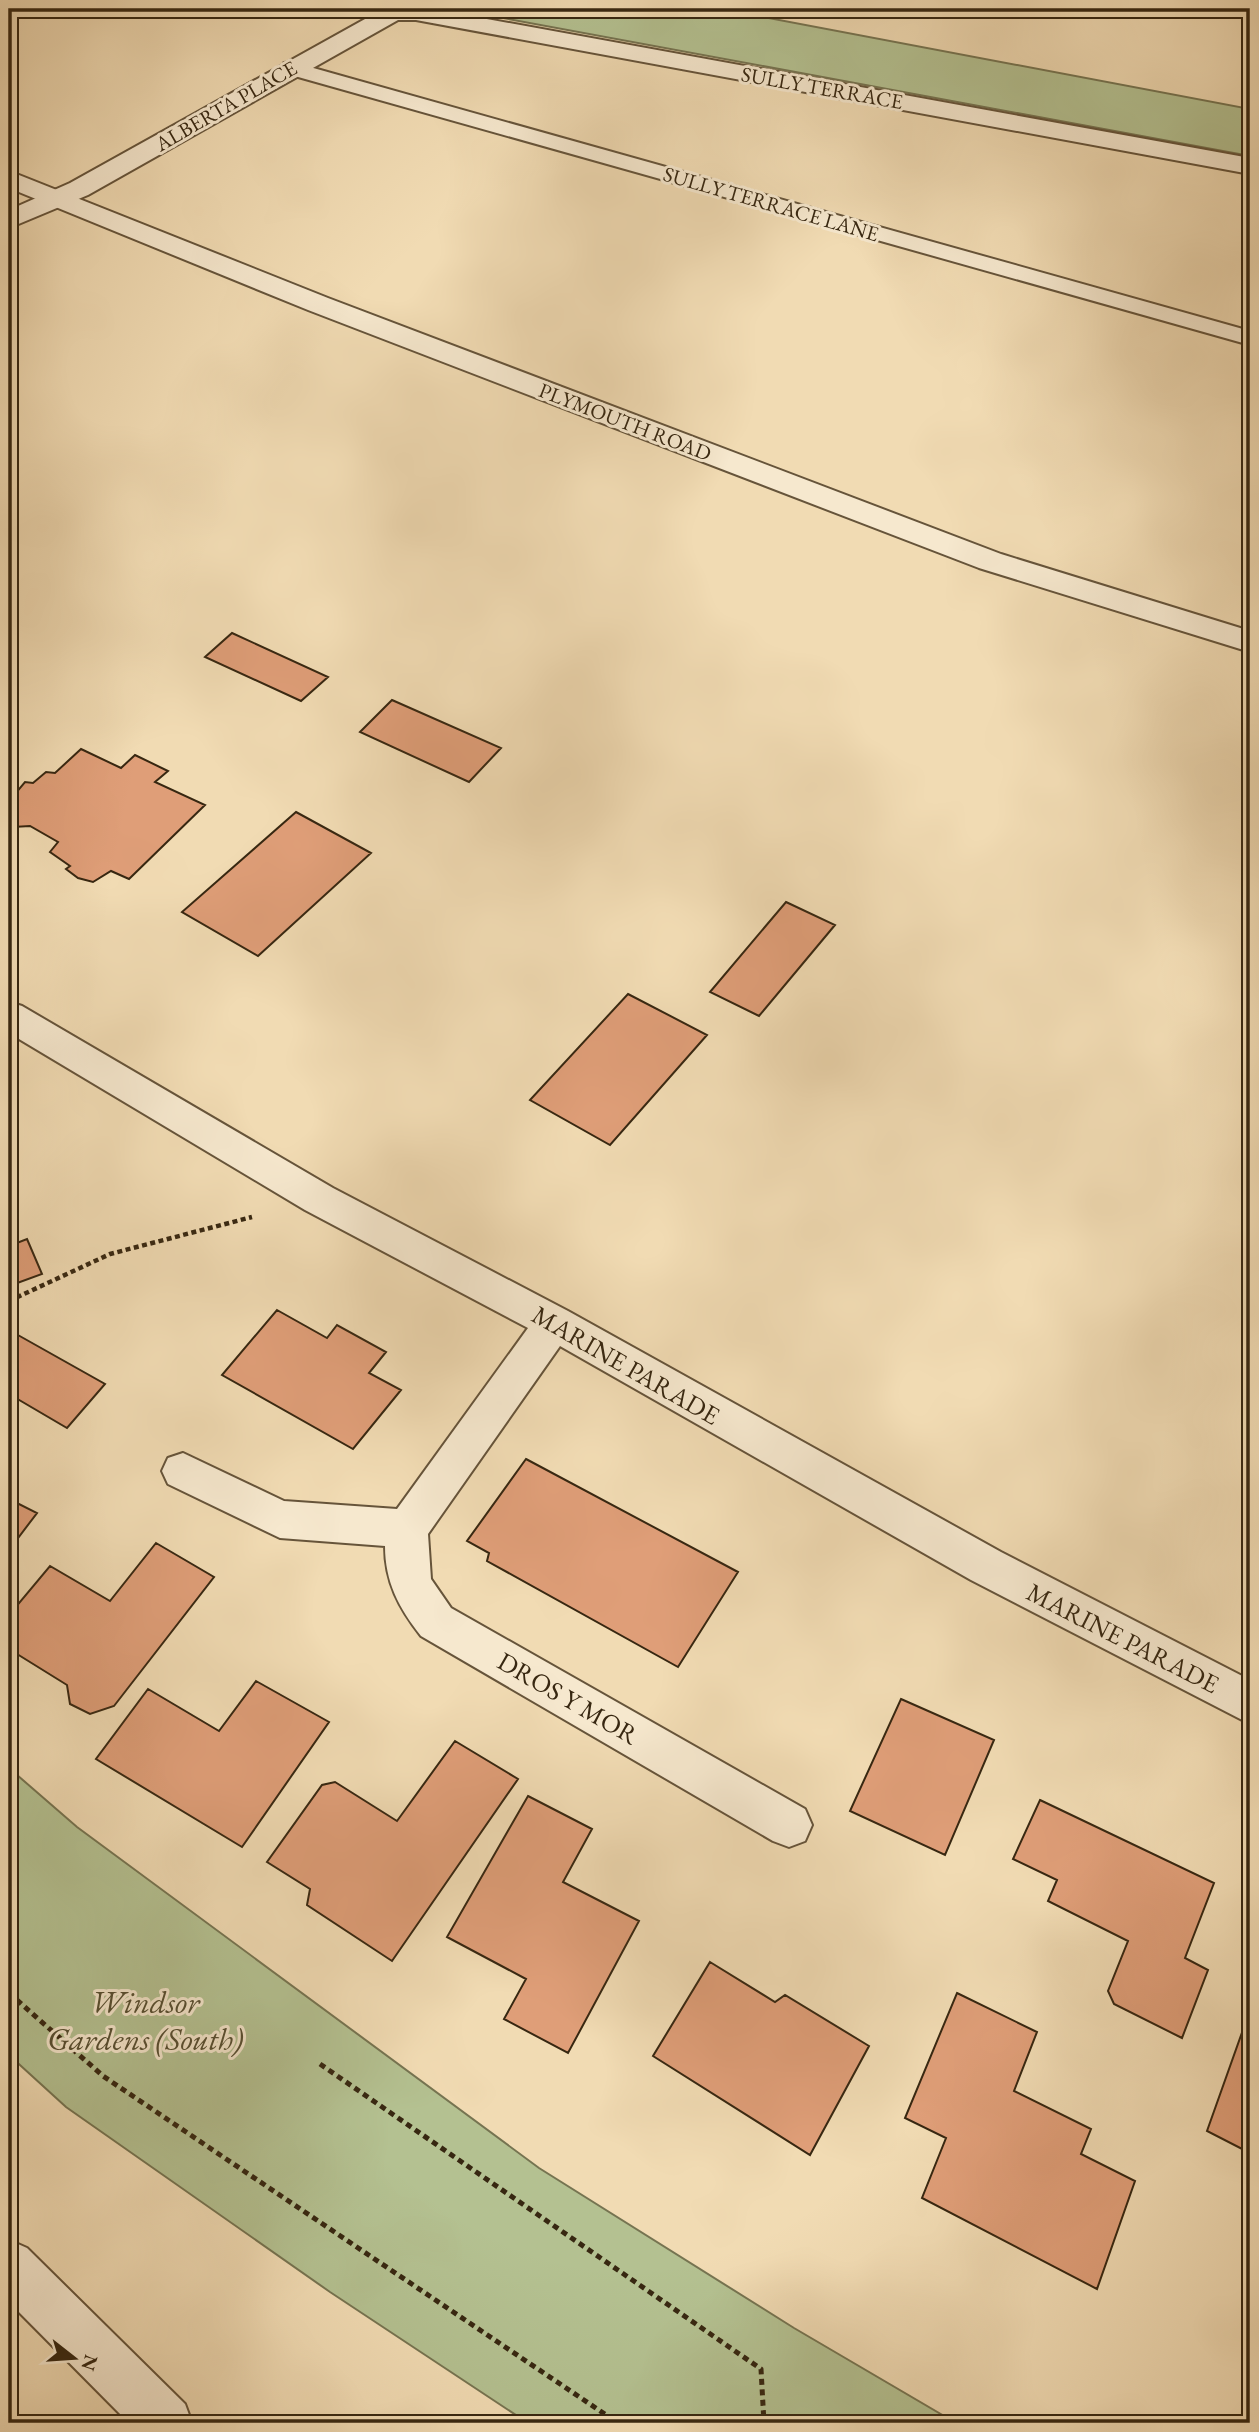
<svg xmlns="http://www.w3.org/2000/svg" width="1259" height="2432" viewBox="0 0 1259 2432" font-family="'EB Garamond',serif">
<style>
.green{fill:#b4c191;stroke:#767451;stroke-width:2}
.building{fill:#df9e78;stroke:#372711;stroke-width:2}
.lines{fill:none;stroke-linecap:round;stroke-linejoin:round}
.service-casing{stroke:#66543a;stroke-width:4}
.minor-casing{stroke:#66543a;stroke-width:4}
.tertiary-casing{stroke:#66543a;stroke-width:4}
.path-far1{stroke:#372711;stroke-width:4.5;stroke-dasharray:5 3.5;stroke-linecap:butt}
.path{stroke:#372711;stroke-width:5;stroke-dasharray:6 4.5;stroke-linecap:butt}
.service{fill:#f6e8ce;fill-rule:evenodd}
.minor{fill:#f6e8ce;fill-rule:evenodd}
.tertiary{fill:#f6e8ce;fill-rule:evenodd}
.labels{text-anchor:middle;stroke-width:6;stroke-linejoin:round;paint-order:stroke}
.far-street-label{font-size:21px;fill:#372711;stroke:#f6e8ce}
.street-label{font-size:26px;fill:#372711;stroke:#f6e8ce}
.near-park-label{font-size:32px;font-style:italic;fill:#564e31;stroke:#f6e8ce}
</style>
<rect width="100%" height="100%" fill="#f1dbb3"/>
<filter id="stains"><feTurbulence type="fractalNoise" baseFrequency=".00286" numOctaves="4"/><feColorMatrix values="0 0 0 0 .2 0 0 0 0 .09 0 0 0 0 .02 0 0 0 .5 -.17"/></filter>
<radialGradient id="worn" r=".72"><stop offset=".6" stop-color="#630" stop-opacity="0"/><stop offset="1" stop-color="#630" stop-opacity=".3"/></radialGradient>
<path class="green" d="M 454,9 L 721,9 L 1250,109 L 1250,156 Z
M 9,1768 L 77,1827 L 539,2168 L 794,2328 L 956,2423 L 528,2423 L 330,2292 L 66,2107 L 9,2055 Z"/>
<path class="building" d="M 232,633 L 328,677 L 301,701 L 205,657 Z
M 392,700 L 501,748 L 469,782 L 360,732 Z
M 81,749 L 121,768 L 135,755 L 168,771 L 155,782 L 205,805 L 129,879 L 111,871 L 93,882 L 78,878 L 66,869 L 70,866 L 50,852 L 58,842 L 30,826 L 13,827 L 9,819 L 9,801 L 25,782 L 33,783 L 46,772 L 55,773 Z
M 296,812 L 371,853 L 258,956 L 182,912 Z
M 786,902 L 835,925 L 759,1016 L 710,992 Z
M 628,994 L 707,1035 L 610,1145 L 530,1100 Z
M 27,1239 L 42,1274 L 9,1286 L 9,1246 Z
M 277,1310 L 327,1338 L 337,1325 L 386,1352 L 369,1373 L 401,1390 L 353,1449 L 222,1375 Z
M 9,1330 L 105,1384 L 67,1428 L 9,1394 Z
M 526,1459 L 738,1572 L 678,1667 L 487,1561 L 489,1553 L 467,1541 Z
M 9,1499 L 37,1513 L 9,1550 Z
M 156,1543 L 214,1577 L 114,1706 L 90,1714 L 70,1704 L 67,1685 L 9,1649 L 9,1615 L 50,1566 L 110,1601 Z
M 256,1681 L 329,1722 L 242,1847 L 96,1759 L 148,1689 L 219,1731 Z
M 901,1699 L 994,1740 L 945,1855 L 850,1811 Z
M 455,1741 L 518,1779 L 392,1961 L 307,1905 L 310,1889 L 267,1862 L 322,1785 L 335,1782 L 397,1821 Z
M 528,1796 L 592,1829 L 563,1882 L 639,1921 L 568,2053 L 504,2019 L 526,1979 L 447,1937 Z
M 1040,1800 L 1214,1883 L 1185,1958 L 1208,1970 L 1182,2038 L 1114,2004 L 1108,1991 L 1128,1941 L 1048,1901 L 1057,1880 L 1013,1859 Z
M 710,1962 L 775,2002 L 785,1995 L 869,2046 L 810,2155 L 653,2056 Z
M 957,1993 L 1037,2032 L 1014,2091 L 1091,2129 L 1081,2154 L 1135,2181 L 1097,2289 L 922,2198 L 946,2138 L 905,2118 Z
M 1250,2010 L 1250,2153 L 1207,2131 Z"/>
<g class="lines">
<defs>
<path id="service" d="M 292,62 L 1250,331 L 1250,345 L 284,73 L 281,68 L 284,63 Z"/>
<path id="minor" d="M 383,9 L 432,9 L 1250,158 L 1250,174 L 416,20 L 398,20 L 88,195 L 9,228 L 9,210 L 70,183 Z
M 9,1002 L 22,1006 L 333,1188 L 568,1311 L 1001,1552 L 1250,1680 L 1250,1724 L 971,1580 L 560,1346 L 428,1534 L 431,1579 L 451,1608 L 805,1809 L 812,1825 L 805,1841 L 789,1847 L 773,1841 L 421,1636 C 399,1608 385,1582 385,1546 L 280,1538 L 168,1484 L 162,1471 L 168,1458 L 183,1453 L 284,1501 L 397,1509 L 528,1328 L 305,1210 L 9,1033 Z"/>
<path id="tertiary" d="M 9,171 L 328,298 L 1001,554 L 1250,631 L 1250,652 L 979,568 L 308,310 L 9,188 Z
M 9,2240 L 27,2248 L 185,2404 L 192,2423 L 129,2423 L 9,2302 Z"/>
</defs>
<use href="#service" class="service-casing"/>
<use href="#minor" class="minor-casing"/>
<use href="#tertiary" class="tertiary-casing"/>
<path class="path-far1" d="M 9,1301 L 110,1254 L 252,1217"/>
<path class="path" d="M 9,1993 L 103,2076 L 618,2423
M 320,2064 L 761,2369 L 764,2423"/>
<use href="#service" class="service"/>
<use href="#minor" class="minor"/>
<use href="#tertiary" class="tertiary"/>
</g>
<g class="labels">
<g class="far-street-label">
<text transform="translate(822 88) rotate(10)" y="7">SULLY TERRACE</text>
<text transform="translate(226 106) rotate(-30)" y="7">ALBERTA PLACE</text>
<text transform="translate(771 204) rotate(16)" y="7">SULLY TERRACE LANE</text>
<text transform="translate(625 422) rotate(21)" y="7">PLYMOUTH ROAD</text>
</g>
<g class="street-label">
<text transform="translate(626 1365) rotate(30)" y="9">MARINE PARADE</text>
<text transform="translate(1123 1638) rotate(27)" y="9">MARINE PARADE</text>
<text transform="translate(568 1698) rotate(30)" y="9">DROS Y MOR</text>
</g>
<g class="near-park-label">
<text x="145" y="2013">Windsor<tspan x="145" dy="37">Gardens (South)</tspan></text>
</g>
</g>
<rect width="1259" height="2432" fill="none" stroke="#f1dbb3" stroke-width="35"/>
<rect x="10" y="10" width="1238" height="2411" fill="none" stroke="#372711" stroke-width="3.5"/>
<rect x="18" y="18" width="1224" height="2397" fill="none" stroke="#372711" stroke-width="2"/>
<g transform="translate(74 2358) rotate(107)" stroke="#f6e8ce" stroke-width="5" paint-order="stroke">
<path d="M0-5L12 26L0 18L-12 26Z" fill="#372711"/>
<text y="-10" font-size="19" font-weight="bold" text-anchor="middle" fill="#372711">N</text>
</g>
<rect width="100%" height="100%" filter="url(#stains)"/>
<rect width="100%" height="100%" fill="url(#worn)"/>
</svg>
